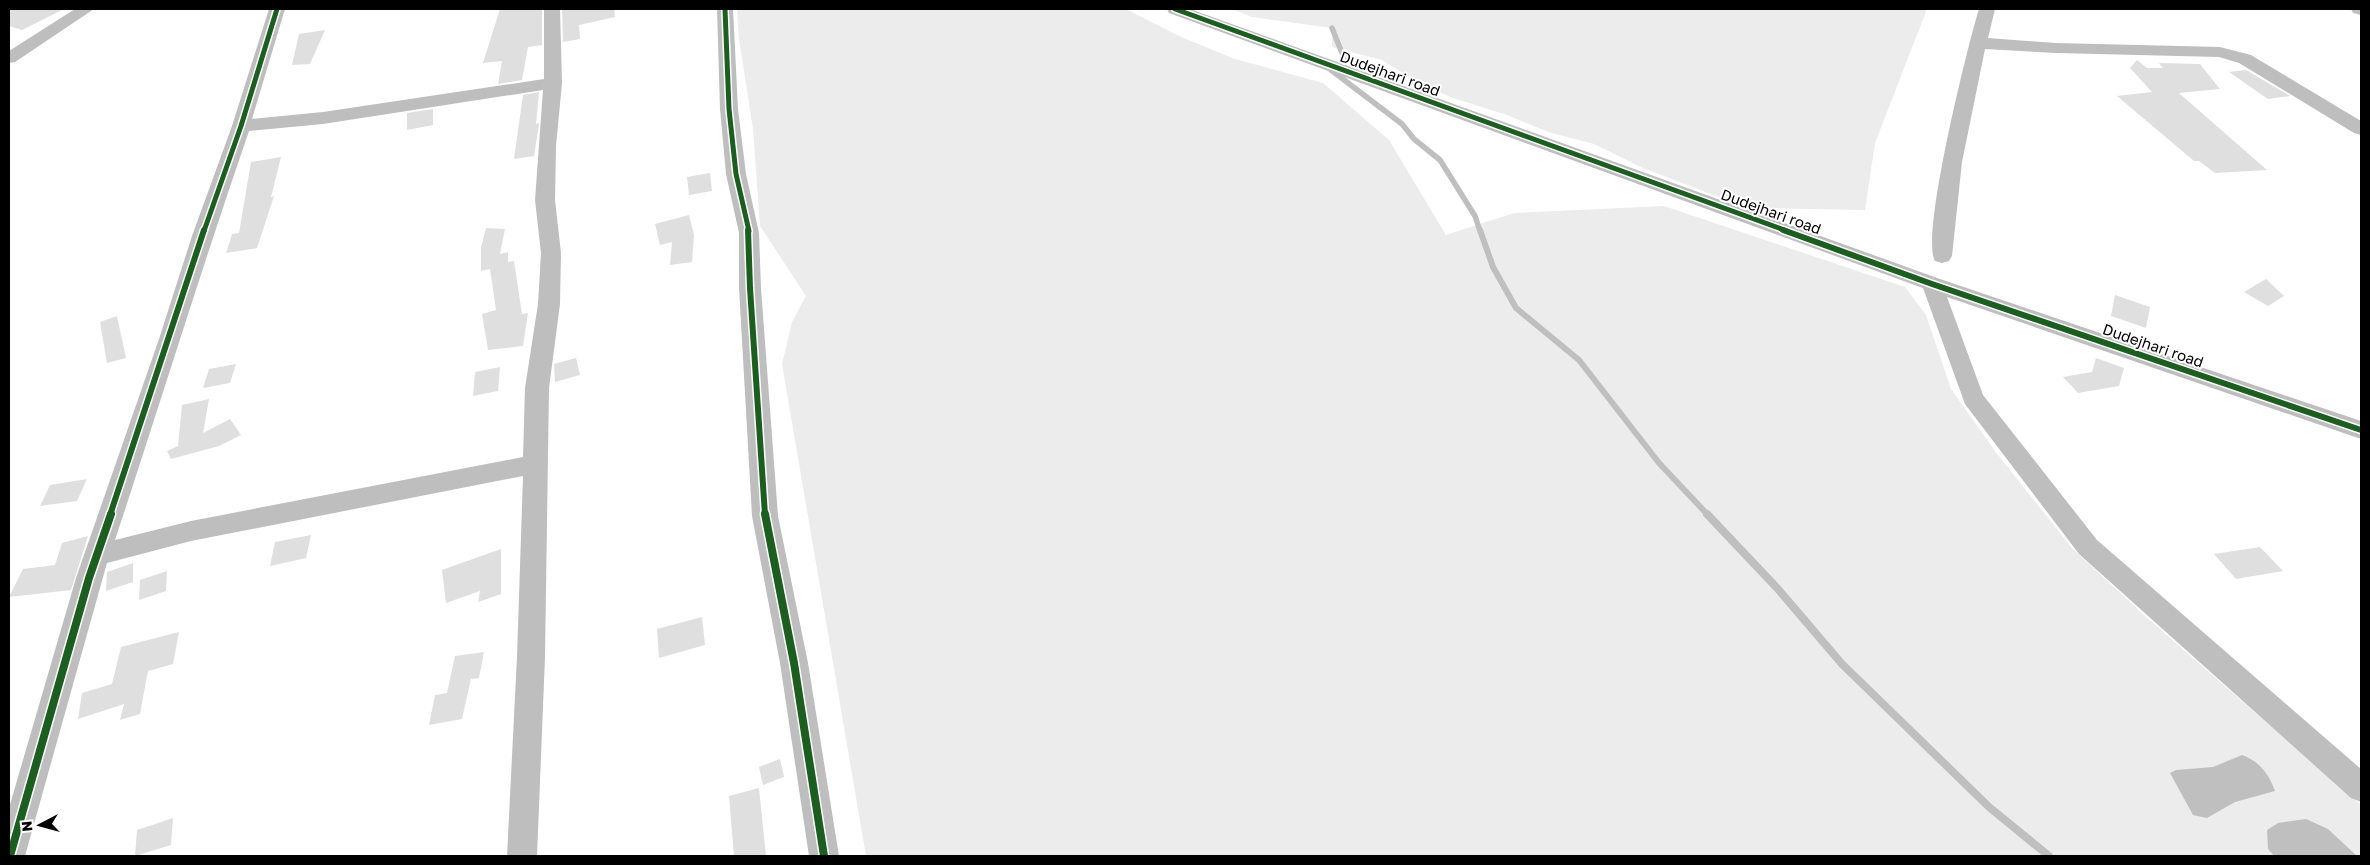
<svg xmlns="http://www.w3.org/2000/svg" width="2370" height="865" viewBox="0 0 2370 865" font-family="'Golos Text',sans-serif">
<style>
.green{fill:#ececec}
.water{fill:#bfbfbf}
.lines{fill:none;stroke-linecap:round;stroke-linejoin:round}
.stream-far2{stroke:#bfbfbf;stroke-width:5.5}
.stream-far1{stroke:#bfbfbf;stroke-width:6}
.stream{stroke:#bfbfbf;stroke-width:8}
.building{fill:#dfdfdf}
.minor{fill:#bebebe;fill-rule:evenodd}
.cycleway-far2-casing{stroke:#fff;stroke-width:8}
.cycleway-far1-casing{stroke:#fff;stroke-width:9}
.cycleway-casing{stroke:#fff;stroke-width:11}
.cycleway-far2{stroke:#1b5e20;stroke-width:5}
.cycleway-far1{stroke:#1b5e20;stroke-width:6}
.cycleway{stroke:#1b5e20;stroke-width:8}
.labels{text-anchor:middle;stroke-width:4;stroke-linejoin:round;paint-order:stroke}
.street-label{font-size:15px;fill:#000;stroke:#fff}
</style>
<rect width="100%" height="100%" fill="#fff"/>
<path class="green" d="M 737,9 L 1126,9 L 1177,35 L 1232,58 L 1323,83 L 1389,140 L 1446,235 L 1514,213 L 1664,206 L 1905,287 L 1926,315 L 1951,389 L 1995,451 L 2072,548 L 2146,617 L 2361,805 L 2361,856 L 866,856 L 782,364 L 792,322 L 806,296 L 760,226 L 753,129 L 739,39 Z
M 1232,9 L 1927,9 L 1875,143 L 1865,210 L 1747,208 L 1643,168 L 1594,144 L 1548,132 L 1507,115 L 1456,99 L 1420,84 L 1382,60 L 1332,47 L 1332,28 L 1252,17 Z"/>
<path class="water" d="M 2242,755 C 2259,761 2269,774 2275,791 L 2235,802 L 2207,818 L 2193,815 L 2170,773 L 2176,770 L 2213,767 Z
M 2306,819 L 2328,829 L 2357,856 L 2274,856 L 2268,849 L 2267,830 L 2278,823 Z"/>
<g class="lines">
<path class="stream-far2" d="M 1332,28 L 1344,58 L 1342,60
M 1331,70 L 1402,124 L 1414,139 L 1440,160 L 1475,216 L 1480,231"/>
<path class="stream-far1" d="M 1480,230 L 1493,267 L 1516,308 L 1579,360 L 1659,463 L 1708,515"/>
<path class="stream" d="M 1707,514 L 1778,589 L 1842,664 L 1989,807 L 2049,856"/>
</g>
<path class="building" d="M 9,9 L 64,9 L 22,30 L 9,26 Z
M 500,9 L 542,9 L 542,45 L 528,47 L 522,80 L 498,84 L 502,61 L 483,63 Z
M 562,9 L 614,9 L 615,17 L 579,25 L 580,39 L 563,42 Z
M 325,30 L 310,64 L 292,65 L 299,34 Z
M 2137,60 L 2147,68 L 2163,68 L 2159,63 L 2200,64 L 2220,89 L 2179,93 L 2267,170 L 2215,173 L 2199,161 L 2194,161 L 2117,96 L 2152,92 L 2130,68 Z
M 2246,70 L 2290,96 L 2268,99 L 2229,72 Z
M 539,92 L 536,124 L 539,123 L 538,131 L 534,156 L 514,159 L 523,95 Z
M 433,109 L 433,125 L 407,130 L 407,113 Z
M 281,157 L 271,197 L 274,196 L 257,248 L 226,253 L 232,234 L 239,233 L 251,162 Z
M 710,173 L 712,191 L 689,195 L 687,177 Z
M 689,215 L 694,235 L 692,262 L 670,265 L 672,242 L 660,245 L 655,224 Z
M 486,228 L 505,229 L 500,254 L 508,252 L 508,262 L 514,261 L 522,314 L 528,313 L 523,346 L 488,350 L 482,314 L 496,310 L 490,269 L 481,271 L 481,248 Z
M 2266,279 L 2284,296 L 2268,306 L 2244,292 Z
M 2115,295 L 2150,307 L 2146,328 L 2111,316 Z
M 117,316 L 126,358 L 107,363 L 100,322 Z
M 576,358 L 580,375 L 555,382 L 554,364 Z
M 2096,358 L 2124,368 L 2119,386 L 2078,393 L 2063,377 L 2092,372 Z
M 236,364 L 230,383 L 203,388 L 209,369 Z
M 500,367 L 498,391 L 473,396 L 475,372 Z
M 209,399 L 203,433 L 230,419 L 241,435 L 219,446 L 171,459 L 167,451 L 178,446 L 182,405 Z
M 87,479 L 77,501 L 40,506 L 50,485 Z
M 311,535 L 306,558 L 270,566 L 275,542 Z
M 88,536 L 71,590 L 9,597 L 23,569 L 55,565 L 62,543 Z
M 2260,547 L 2283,571 L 2236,579 L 2214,554 Z
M 501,549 L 501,594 L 478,602 L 480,591 L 446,603 L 442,570 Z
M 133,563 L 133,582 L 106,591 L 107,572 Z
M 167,571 L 166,591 L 139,600 L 140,580 Z
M 702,617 L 705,645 L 659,658 L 657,629 Z
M 179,632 L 173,664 L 148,671 L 140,714 L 120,720 L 124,704 L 78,719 L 82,693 L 112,684 L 121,647 Z
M 484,652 L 479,678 L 471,679 L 462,719 L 429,725 L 435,695 L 447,693 L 455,656 Z
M 780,759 L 784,777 L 763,785 L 759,767 Z
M 759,788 L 766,856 L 734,856 L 729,796 Z
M 173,818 L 171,845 L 135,856 L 137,830 Z"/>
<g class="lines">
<path class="minor" d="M 75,9 L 94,9 L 15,62 L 9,63 L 9,51 Z
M 269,9 L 285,9 L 252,119 L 323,112 L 544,79 L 544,9 L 560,9 L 562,83 L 556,146 L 555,200 L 561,253 L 560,304 L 549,388 L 545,657 L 537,856 L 507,856 L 517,657 L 523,476 L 191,541 L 107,563 L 25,856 L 9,856 L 9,808 L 76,578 L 159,339 L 192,236 L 232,126 ZM 543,90 L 535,200 L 541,253 L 538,304 L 525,388 L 523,457 L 191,521 L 115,540 C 160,404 202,267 249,131 L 323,124 Z
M 717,9 L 733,9 L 738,109 L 746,174 L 759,233 L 761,288 L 778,516 L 808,663 L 839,856 L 809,856 L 780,663 L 752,516 L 739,288 L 739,233 L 726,174 L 720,109 Z
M 1167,9 L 1190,9 L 1940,279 L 2361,421 L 2361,439 L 1947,297 L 1983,395 L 2097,540 L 2361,769 L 2361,802 L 2351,798 L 2079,554 L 1965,404 L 1923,288 L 1169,13 Z
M 1979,9 L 1995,9 L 1988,38 L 2056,43 L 2220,47 L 2251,55 L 2361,121 L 2361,135 L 2354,133 L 2239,63 L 2219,57 L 2056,53 L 1985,49 L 1962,162 L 1952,256 L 1949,261 L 1942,263 L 1935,261 C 1920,237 1968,44 1979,9 Z
M 2351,9 L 2361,9 L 2361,15 L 2353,13 Z"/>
<defs>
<path id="cycleway-far2" d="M 725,9 L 729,109 L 736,174 L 749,231
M 1175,9 L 1787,231
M 204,231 L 241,126 L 277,9"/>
<path id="cycleway-far1" d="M 748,230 L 750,288 L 765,515
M 1783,230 L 1932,284 L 2361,430
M 110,515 L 204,230"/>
<path id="cycleway" d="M 765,514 L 794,663 L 824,856
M 10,856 L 89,578 L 111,514"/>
</defs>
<use href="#cycleway-far2" class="cycleway-far2-casing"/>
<use href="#cycleway-far1" class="cycleway-far1-casing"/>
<use href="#cycleway" class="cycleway-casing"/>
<use href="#cycleway-far2" class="cycleway-far2"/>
<use href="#cycleway-far1" class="cycleway-far1"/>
<use href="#cycleway" class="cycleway"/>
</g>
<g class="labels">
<g class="street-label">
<text transform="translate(1390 74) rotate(20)" y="5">Dudejhari road</text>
<text transform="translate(1771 212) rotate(20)" y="5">Dudejhari road</text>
<text transform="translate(2153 346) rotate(19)" y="5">Dudejhari road</text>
</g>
</g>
<rect width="2370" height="865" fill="none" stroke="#000000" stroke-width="20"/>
<g transform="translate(40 825) rotate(264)" stroke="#ffffff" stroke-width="4" paint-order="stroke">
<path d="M0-4L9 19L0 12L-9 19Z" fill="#000000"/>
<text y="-8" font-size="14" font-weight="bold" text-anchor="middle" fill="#000000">N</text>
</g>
</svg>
